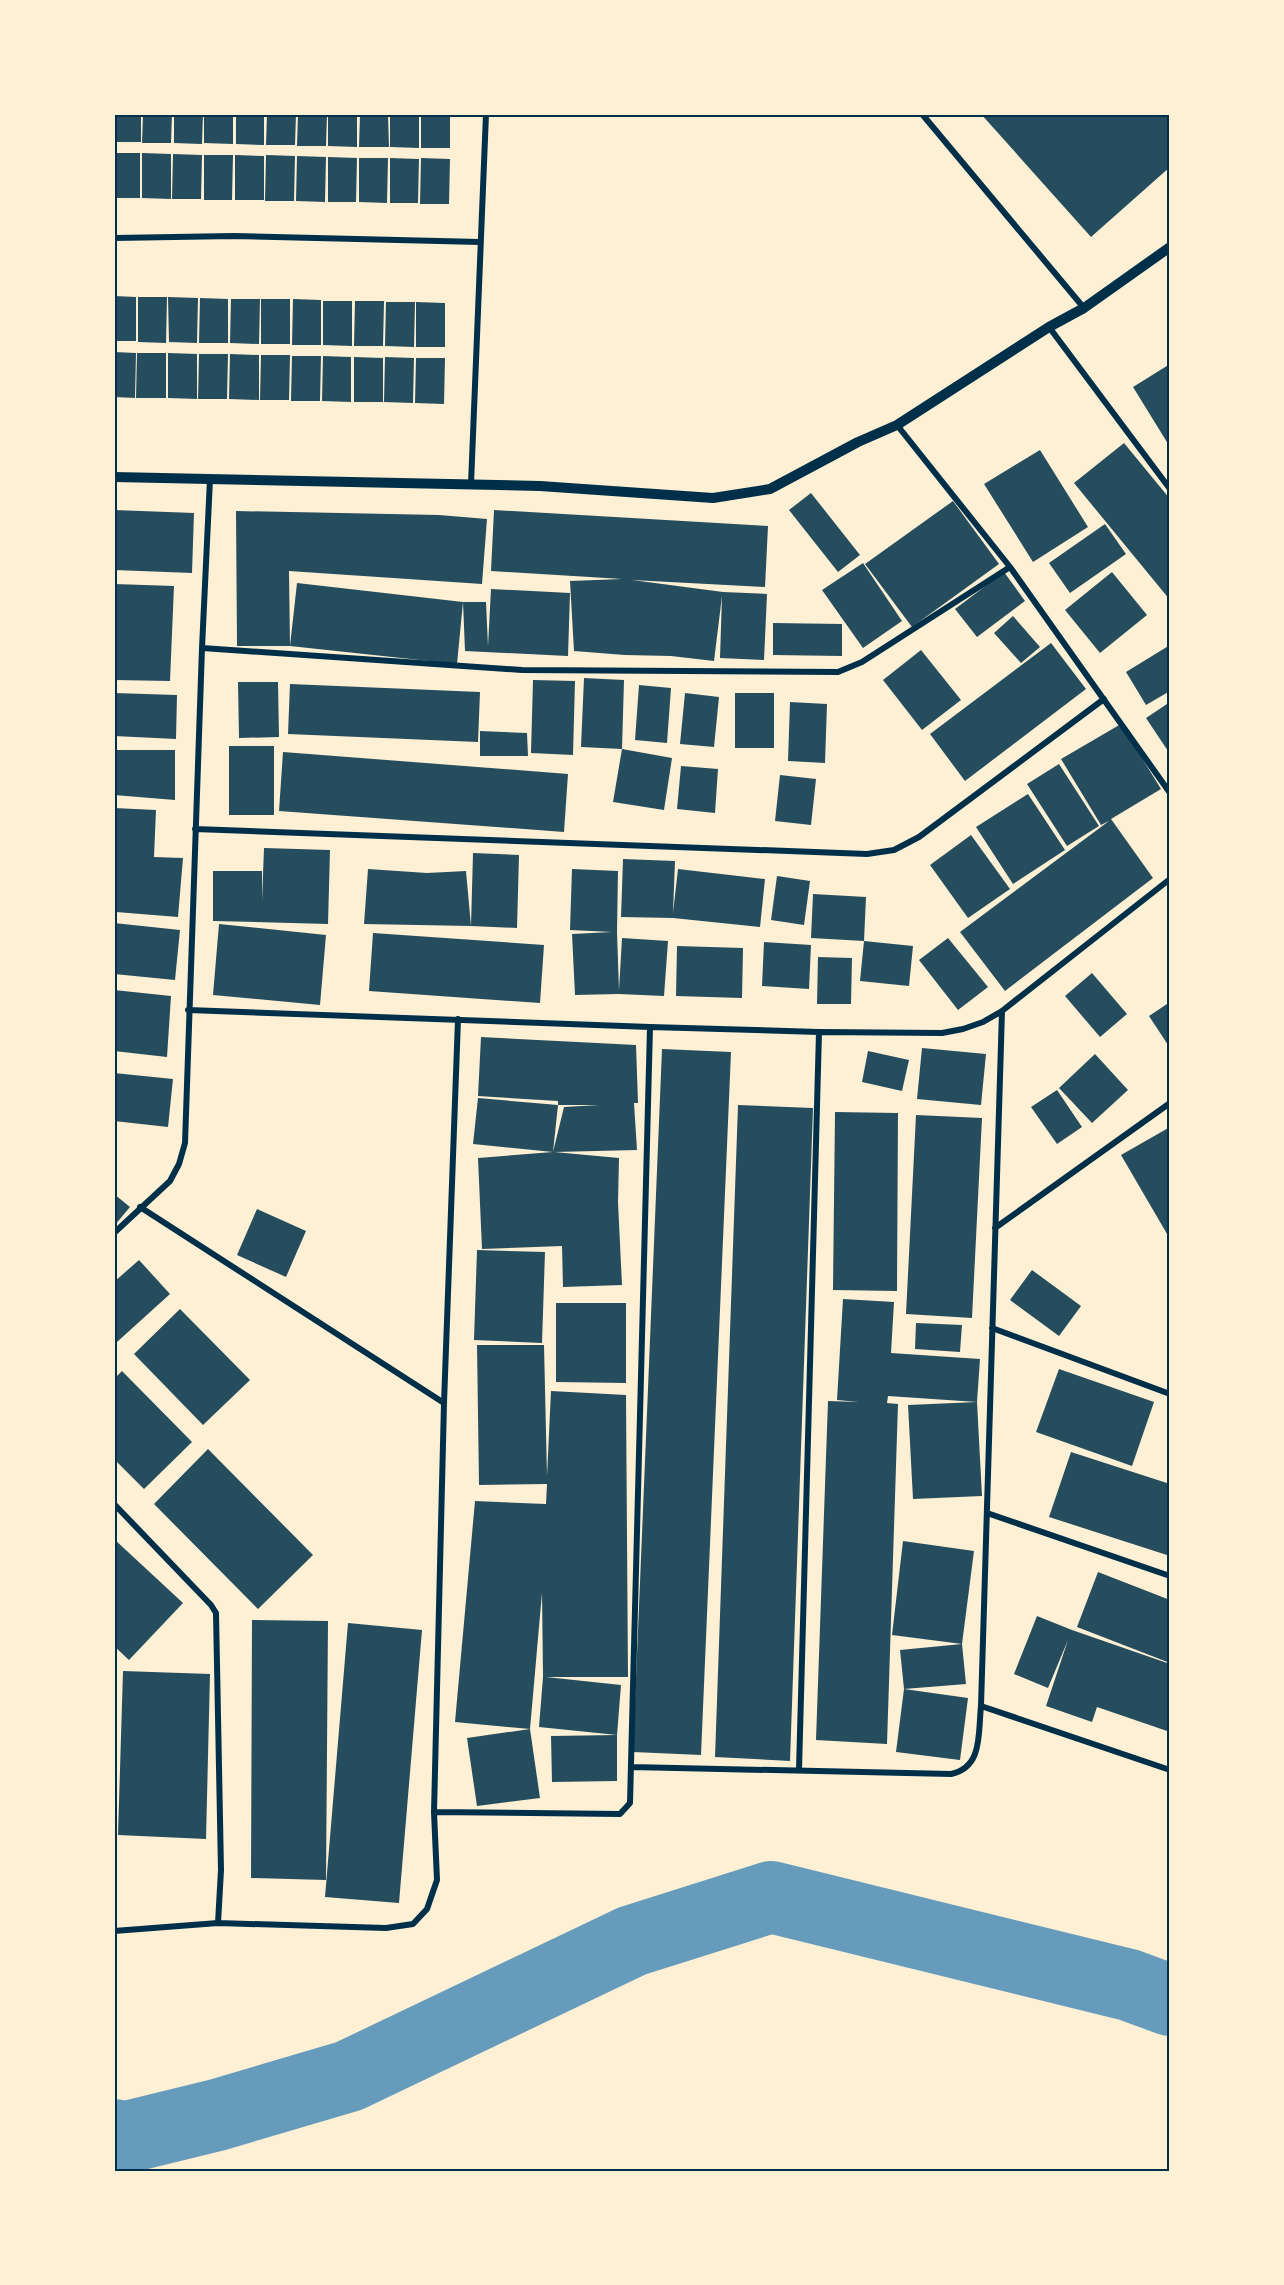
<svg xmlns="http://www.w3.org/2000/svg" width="1284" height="2285" viewBox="0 0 1284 2285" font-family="'Crimson Pro',serif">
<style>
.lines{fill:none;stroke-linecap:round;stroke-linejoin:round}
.river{stroke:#669bbc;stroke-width:72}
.building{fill:#264d5e}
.minor{stroke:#003049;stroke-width:6}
.tertiary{stroke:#003049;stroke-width:10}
.neatline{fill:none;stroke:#003049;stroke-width:2}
</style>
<rect width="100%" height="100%" fill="#fdf0d5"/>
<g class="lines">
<path class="river" d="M 114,2135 L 127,2137 L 217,2115 L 349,2076 L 632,1941 L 771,1897 L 1129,1985 L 1170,2000"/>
</g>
<path class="building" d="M 114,114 L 141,114 L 141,142 L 114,142 Z
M 143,114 L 172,114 L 171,143 L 142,143 Z
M 174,114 L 203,114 L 202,144 L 174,143 Z
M 204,114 L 233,114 L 233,144 L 204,143 Z
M 236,114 L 264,114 L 264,145 L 236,144 Z
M 267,114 L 296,114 L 295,145 L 266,145 Z
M 298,114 L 327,114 L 326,146 L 297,146 Z
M 328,114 L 357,114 L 357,147 L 328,146 Z
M 360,114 L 388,114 L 389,147 L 359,147 Z
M 390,114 L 419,114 L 419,148 L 390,147 Z
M 421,114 L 450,114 L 450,148 L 421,148 Z
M 981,114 L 1170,114 L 1170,167 L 1091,237 Z
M 114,153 L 140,153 L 140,198 L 114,198 Z
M 142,153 L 171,154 L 171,199 L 142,198 Z
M 173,154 L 202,155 L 201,199 L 172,199 Z
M 204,155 L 233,155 L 232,200 L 204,200 Z
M 235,155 L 264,156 L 264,200 L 235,200 Z
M 266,155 L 295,156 L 294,201 L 265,201 Z
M 297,156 L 326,157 L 325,202 L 296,201 Z
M 328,157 L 357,158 L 356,202 L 328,202 Z
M 359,158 L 388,158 L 387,203 L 359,202 Z
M 390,158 L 419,159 L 418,203 L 390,203 Z
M 421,158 L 450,159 L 449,204 L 420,204 Z
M 114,296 L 136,297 L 136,341 L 114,341 Z
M 138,297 L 167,297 L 166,343 L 138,342 Z
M 168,297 L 198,298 L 197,343 L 169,342 Z
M 200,298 L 228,299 L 228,343 L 199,343 Z
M 231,299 L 260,299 L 259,344 L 230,343 Z
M 261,299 L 290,299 L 290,344 L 261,344 Z
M 293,299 L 321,300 L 321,345 L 292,345 Z
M 323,301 L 352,301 L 352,346 L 323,345 Z
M 355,301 L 384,301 L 383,346 L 354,346 Z
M 386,302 L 415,302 L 414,347 L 385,346 Z
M 416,302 L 445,303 L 445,347 L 416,347 Z
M 114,352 L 136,353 L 135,398 L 114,397 Z
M 137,353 L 166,353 L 166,398 L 136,398 Z
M 168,353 L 197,354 L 197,399 L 168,398 Z
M 199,354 L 228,354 L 227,399 L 198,399 Z
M 230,354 L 259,355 L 259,400 L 229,399 Z
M 261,355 L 290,355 L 289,400 L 260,400 Z
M 292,356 L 321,356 L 320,401 L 291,401 Z
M 323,356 L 351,357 L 351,402 L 322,401 Z
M 354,357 L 383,358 L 383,402 L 354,402 Z
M 385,357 L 414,358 L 413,403 L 384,402 Z
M 416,358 L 445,358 L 444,404 L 415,403 Z
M 1170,364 L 1170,447 L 1133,387 Z
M 1124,443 L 1170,499 L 1170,600 L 1074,483 Z
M 1040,450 L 1088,527 L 1033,562 L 984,484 Z
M 811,493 L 860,555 L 838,572 L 789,510 Z
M 953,501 L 999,564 L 912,627 L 865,564 Z
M 114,510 L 194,513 L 192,573 L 114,570 Z
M 494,510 L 768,526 L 765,587 L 632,580 L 723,592 L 767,594 L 764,660 L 720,658 L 722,596 L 714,661 L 671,656 L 625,655 L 574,651 L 570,581 L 622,579 L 491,571 Z
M 236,511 L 439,515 L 487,519 L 482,584 L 289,571 L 290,646 L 237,646 Z
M 1105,524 L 1126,554 L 1070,593 L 1049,563 Z
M 863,563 L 902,621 L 863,648 L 822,590 Z
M 1004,572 L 1025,601 L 977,637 L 955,609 Z
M 1112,572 L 1147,615 L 1100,653 L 1065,610 Z
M 297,583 L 463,602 L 457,664 L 290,646 Z
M 114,584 L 174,586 L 170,681 L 114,680 Z
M 491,589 L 570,593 L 568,656 L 465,651 L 463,602 L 486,602 L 488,646 Z
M 1013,616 L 1040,647 L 1021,663 L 994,633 Z
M 773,623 L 842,624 L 842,656 L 773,655 Z
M 1051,643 L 1086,689 L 965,781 L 930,734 Z
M 1170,645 L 1170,691 L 1146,705 L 1126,672 Z
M 921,650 L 961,700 L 922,730 L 883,680 Z
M 584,678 L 624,680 L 622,749 L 581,747 Z
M 533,680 L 575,681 L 573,755 L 531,753 Z
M 238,682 L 278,682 L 279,737 L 239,738 Z
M 290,684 L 480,692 L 478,742 L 288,734 Z
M 639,685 L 671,688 L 667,743 L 635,740 Z
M 114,693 L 177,695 L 176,739 L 114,736 Z
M 685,693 L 719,697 L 714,747 L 680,744 Z
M 735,693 L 774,693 L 774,748 L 735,748 Z
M 790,702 L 827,704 L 825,763 L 788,761 Z
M 1170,702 L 1170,754 L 1146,718 Z
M 1121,724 L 1161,789 L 1111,819 L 1153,878 L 1005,991 L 960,932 L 1109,821 L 1101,825 L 1061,759 Z
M 480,731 L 527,733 L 528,756 L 480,756 Z
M 229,746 L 274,746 L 274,815 L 229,815 Z
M 622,749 L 672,758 L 664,810 L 613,802 Z
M 114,750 L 175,750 L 175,800 L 114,795 Z
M 283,752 L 568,774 L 564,832 L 279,811 Z
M 1059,764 L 1099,826 L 1067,846 L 1027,784 Z
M 681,766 L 718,769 L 715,813 L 677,809 Z
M 780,775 L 816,779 L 811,825 L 775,821 Z
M 1028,794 L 1065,850 L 1013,884 L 976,827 Z
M 114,808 L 156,810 L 154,857 L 183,858 L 178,917 L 116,912 L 114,909 Z
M 971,835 L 1010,889 L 968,918 L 930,865 Z
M 264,848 L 330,850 L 328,924 L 213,921 L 213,871 L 262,871 L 262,901 Z
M 473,853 L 519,855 L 517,928 L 471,926 Z
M 623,859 L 675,861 L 673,913 L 678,869 L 765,879 L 760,927 L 673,918 L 621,917 Z
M 368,869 L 427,873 L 466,871 L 471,926 L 364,924 Z
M 572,869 L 618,871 L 617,932 L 619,990 L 622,938 L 668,941 L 664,996 L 619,994 L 575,995 L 572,934 L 612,932 L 570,930 Z
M 777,876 L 810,881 L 804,925 L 771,920 Z
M 813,894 L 866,897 L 864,941 L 913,946 L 909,986 L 860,981 L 864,941 L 811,938 Z
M 114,923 L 180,930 L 175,980 L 114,974 Z
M 219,924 L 326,935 L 320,1005 L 213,995 Z
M 373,933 L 544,945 L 540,1003 L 369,991 Z
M 948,938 L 988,987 L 958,1010 L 919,960 Z
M 764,942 L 811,945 L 809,989 L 762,986 Z
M 677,946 L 743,948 L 742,998 L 676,996 Z
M 818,957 L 852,958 L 851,1004 L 817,1004 Z
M 1092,973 L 1127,1014 L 1100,1037 L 1065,996 Z
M 114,990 L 171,996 L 167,1057 L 114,1051 Z
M 1170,1002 L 1170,1048 L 1149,1016 Z
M 481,1037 L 636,1045 L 638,1103 L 634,1103 L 637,1150 L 554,1152 L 619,1158 L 618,1202 L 622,1285 L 563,1287 L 562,1246 L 482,1249 L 478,1158 L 553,1152 L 473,1144 L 478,1098 L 558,1105 L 553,1152 L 564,1107 L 599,1105 L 558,1105 L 558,1101 L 478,1096 Z
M 922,1048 L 986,1054 L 981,1105 L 917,1099 Z
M 662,1049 L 731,1052 L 701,1755 L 633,1752 Z
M 868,1051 L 909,1060 L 902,1091 L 862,1082 Z
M 1095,1054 L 1128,1090 L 1092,1123 L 1059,1088 Z
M 114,1073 L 173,1079 L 168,1127 L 114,1121 Z
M 1057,1090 L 1082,1127 L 1057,1144 L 1031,1107 Z
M 738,1105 L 813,1108 L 790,1761 L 715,1757 Z
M 835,1112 L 898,1113 L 897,1291 L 833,1290 Z
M 916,1115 L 982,1118 L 972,1318 L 906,1314 Z
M 1170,1127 L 1170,1239 L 1121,1155 Z
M 114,1194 L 130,1207 L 114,1226 Z
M 257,1209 L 306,1231 L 286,1277 L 237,1255 Z
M 477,1250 L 545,1252 L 542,1343 L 474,1340 Z
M 139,1260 L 170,1294 L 117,1342 L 114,1339 L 114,1282 Z
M 1032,1270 L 1081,1306 L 1059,1336 L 1010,1300 Z
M 843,1299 L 894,1302 L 891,1353 L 980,1359 L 977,1402 L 888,1396 L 887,1403 L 898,1404 L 887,1744 L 816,1740 L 828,1401 L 859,1402 L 837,1400 Z
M 556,1303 L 626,1303 L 626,1383 L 556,1382 Z
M 180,1309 L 250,1380 L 203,1425 L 134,1354 Z
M 916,1323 L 962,1325 L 960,1352 L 915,1349 Z
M 477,1345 L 544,1345 L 547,1476 L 551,1391 L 626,1395 L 628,1677 L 546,1677 L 621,1685 L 617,1735 L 617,1781 L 552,1782 L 551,1736 L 617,1735 L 539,1727 L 543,1677 L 542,1593 L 530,1729 L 540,1798 L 477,1806 L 467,1738 L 530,1729 L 455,1722 L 475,1501 L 546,1504 L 547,1484 L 479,1485 Z
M 1059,1369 L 1154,1402 L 1132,1466 L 1036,1432 Z
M 122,1371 L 192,1442 L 144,1489 L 114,1459 L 114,1379 Z
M 977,1402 L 982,1496 L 913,1499 L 908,1405 Z
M 208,1449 L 313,1555 L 258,1609 L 154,1504 Z
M 1071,1452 L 1170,1484 L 1170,1556 L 1049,1517 Z
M 114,1539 L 183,1603 L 129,1660 L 114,1646 Z
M 903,1541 L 974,1551 L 962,1644 L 966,1684 L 904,1689 L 900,1650 L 962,1644 L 892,1635 Z
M 1098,1572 L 1170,1600 L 1170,1663 L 1077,1627 Z
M 1037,1616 L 1072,1630 L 1170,1664 L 1170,1732 L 1097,1707 L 1092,1722 L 1046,1706 L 1068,1640 L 1048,1688 L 1014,1674 Z
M 252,1620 L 328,1621 L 326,1880 L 251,1878 Z
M 348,1623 L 422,1630 L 399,1903 L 325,1897 Z
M 123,1671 L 210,1674 L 206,1839 L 118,1835 Z
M 904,1689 L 968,1698 L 960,1760 L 896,1752 Z"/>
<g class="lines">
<path class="minor" d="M 922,114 L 1084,308
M 114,238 L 234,236 L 480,242
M 1049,327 L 1170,489
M 897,425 L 1010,567 L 1170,793
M 471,484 L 486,114
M 202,648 L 522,670 L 838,672 L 862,662 L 1010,567
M 195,829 L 867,854 L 894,850 L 919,837 L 1104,699
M 188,1010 L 650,1027 L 819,1032 L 942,1033 L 963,1029 L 983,1022 L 1002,1011 L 1170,879
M 140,1207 L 444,1403
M 995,1228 L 1170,1103
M 114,1233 L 170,1181 L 179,1164 L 185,1143 L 202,648 L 210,479
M 992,1328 L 1170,1394
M 114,1504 L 211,1605 L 216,1613 L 221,1870 L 218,1923
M 987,1513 L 1170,1576
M 981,1706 L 1170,1770
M 631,1767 L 951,1774 C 983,1767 978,1734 981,1706 L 1002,1011
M 799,1770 L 819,1032
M 434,1812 L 620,1814 L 630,1803 L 650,1027
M 114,1931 L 218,1923 L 386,1928 L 413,1924 L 427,1909 L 437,1880 L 434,1812 L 444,1403 L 458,1019"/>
<path class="tertiary" d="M 114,477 L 540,486 L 713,498 L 770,489 L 858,442 L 897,425 L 1049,327 L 1084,308 L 1170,247"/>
</g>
<rect width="1284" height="2285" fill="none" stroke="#fdf0d5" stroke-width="231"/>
<rect x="116" y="116" width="1052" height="2054" class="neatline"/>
</svg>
